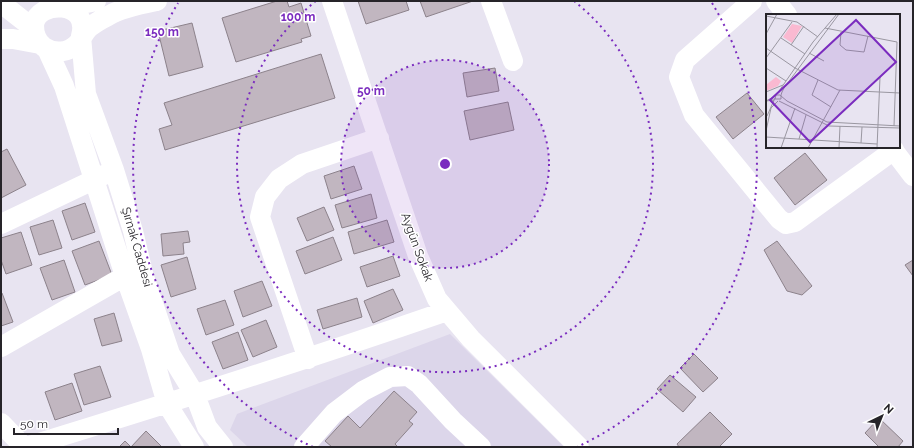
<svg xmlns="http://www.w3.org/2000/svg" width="914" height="448" viewBox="0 0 914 448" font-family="Raleway,sans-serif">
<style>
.built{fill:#dcd6ea}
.building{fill:#c1b6c0;stroke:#8c828b}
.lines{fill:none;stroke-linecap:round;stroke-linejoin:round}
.minor{stroke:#fff;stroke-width:20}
.ring{fill:none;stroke:#7b2cbf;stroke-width:2;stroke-dasharray:2 4}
.labels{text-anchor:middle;stroke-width:3;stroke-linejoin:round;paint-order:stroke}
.street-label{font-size:12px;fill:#262429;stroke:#fff}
.inset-road{fill:none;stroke:#9a97a1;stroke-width:1}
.view{fill:#7b2cbf;fill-opacity:0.15;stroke:#7b2cbf;stroke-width:2}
.inset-edge{fill:none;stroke:#262429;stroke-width:2}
.centre{fill:#7b2cbf;stroke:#fff;stroke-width:2}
.ring-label{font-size:12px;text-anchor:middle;font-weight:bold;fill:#7b2cbf;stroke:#fff;stroke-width:3;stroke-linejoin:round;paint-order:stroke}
</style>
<rect width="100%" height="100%" fill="#e8e4f1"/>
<path class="built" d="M 450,334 L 564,447 L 248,447 L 230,430 L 237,414 Z"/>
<path class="building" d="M 277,1 L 287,1 L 289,7 L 301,3 L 311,36 L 301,39 L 302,42 L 236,62 L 222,18 Z
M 358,1 L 406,1 L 409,10 L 366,24 Z
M 420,1 L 473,1 L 426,17 Z
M 192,23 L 203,67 L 169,76 L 158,31 Z
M 321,54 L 335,98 L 165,150 L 159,129 L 172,125 L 164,103 Z
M 495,68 L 499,91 L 467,97 L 463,73 Z
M 747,93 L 764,114 L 733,139 L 716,117 Z
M 508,102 L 514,130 L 470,140 L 464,111 Z
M 7,149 L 26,185 L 1,198 L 1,152 Z
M 805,153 L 827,180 L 795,205 L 774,178 Z
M 354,166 L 362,189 L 331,199 L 324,176 Z
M 371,194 L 377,218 L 342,228 L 335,205 Z
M 85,203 L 95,232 L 72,240 L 62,211 Z
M 324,207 L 334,230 L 307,241 L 297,218 Z
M 53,220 L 62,248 L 39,255 L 30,227 Z
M 387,220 L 394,242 L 354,254 L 348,232 Z
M 188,231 L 190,242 L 183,243 L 184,254 L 163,256 L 161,234 Z
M 21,232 L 32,265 L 6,274 L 1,260 L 1,238 Z
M 333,237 L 342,260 L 305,274 L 296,251 Z
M 99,241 L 112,275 L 85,285 L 72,251 Z
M 777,241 L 812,286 L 802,295 L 787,291 L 764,250 Z
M 393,256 L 400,276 L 367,287 L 360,267 Z
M 187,257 L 196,289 L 171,297 L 161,265 Z
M 64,260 L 75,292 L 52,300 L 40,268 Z
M 913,260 L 913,276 L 905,265 Z
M 262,281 L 272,306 L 243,317 L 234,291 Z
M 393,289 L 403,310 L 373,323 L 364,301 Z
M 1,293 L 2,293 L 13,322 L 1,326 Z
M 357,298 L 362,317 L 323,329 L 317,310 Z
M 225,300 L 234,325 L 206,335 L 197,309 Z
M 114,313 L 122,341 L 102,346 L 94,319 Z
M 266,320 L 277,347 L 253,357 L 241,330 Z
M 238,332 L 248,360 L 223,369 L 212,342 Z
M 694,354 L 718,378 L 703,392 L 680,368 Z
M 100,366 L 111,397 L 84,405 L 74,374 Z
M 670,375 L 696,397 L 683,412 L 657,389 Z
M 72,383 L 82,411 L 55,420 L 45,392 Z
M 394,391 L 417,412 L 409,421 L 413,424 L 395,444 L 398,447 L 332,447 L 325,441 L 348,416 L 360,428 Z
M 710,412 L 732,434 L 719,447 L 679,447 L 677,444 Z
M 879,418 L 903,441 L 898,447 L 879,447 L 865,433 Z
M 146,431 L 162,447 L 119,447 L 125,441 L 131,447 Z"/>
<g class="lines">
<path class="minor" d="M 157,1 C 142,4 121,8 108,16 C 102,19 95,23 90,27 C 84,32 82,39 77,44 C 68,53 54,54 44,47 C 37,42 34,34 34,25 C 37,0 91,0 81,36 L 86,94 L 114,170 L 133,231 L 144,277 L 170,354 L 195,395 L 207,427 L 223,447
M 332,1 L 418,256 L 437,299 L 471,339 L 579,447
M 491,1 L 513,61
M 752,1 L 685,60 L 679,77 L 694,115 L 779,219 L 786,224 L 795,222 L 894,150
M 776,1 L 787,15
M 1,3 L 34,29
M 66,4 L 82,4 L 96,1
M 1,39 L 13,39 L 40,44
M 47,49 L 64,86 L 125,276 L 151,349 L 167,404 L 194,447
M 891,147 L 913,176
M 1,224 L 106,174
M 1,347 L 125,276
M 308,359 L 260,217 L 265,197 L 279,179 L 302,164 L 379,138
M 1,423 L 24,447
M 26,447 C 167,404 308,359 447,311
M 304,447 L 334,413 L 363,391 L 390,377 L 408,376 L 419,384 L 453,421 L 481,447"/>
</g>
<circle cx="445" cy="164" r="104" fill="#7b2cbf" fill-opacity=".12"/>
<g class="ring">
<circle cx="445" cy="164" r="104"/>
<path d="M574 1A208 208 0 1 1 316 1"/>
<path d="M313 447A312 312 0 0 1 178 3M712 3A312 312 0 0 1 577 447"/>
</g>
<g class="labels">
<g class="street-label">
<text transform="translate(137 247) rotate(74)" y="4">Şırnak Caddesi</text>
<text transform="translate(417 247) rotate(70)" y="4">Aygün Sokak</text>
</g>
</g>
<g transform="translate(766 14)">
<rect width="134" height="134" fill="#e8e4f1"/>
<path d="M 26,10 L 36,12 L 26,29 L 17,23 ZM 10,63 L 15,67 L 12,72 L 0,77 L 0,71 Z" fill="#fab9d1"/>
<path class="inset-road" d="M 73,0 L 18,74 L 16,78 L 15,81 L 15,85 L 9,85 L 10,81 L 14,81 L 15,82 L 21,87 L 61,108 L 134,112M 0,2 L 31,8 L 52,23M 59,14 L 131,28 L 128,112M 75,18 L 74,31 L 80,36 L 98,38 L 102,22M 0,20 L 11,0M 15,24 L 39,40M 25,31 L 38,12M 0,34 L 29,54 L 72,76 L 134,79M 43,39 L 58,47M 0,44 L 26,8M 0,54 L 20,67M 52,66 L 46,81 L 65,93M 0,78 L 17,71M 11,80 L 47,28 L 71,0M 8,86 L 0,87 L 9,82M 13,87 L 63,112 L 134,114M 1,102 L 9,84M 0,117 L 5,94 L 12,87M 0,123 L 111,130M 33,125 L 40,101M 95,129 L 96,113M 15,134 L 29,94M 42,134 L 74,76M 73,134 L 74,112M 111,134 L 114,63"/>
<path class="view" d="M 90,6 L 130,48 L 44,128 L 4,86 Z"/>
<rect width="134" height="134" class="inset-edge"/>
</g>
<circle cx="445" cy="164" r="6" class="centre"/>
<g class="ring-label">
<text x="298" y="21">100 m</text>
<text x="162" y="36">150 m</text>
<text x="371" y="95">50 m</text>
</g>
<rect width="914" height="448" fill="none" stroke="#262429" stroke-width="4"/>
<g transform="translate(882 416) rotate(43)" stroke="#ffffff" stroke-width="3" paint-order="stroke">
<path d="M0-3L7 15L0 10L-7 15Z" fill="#262429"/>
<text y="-6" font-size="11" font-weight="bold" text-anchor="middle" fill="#262429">N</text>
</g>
<path d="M14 428v6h104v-6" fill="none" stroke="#262429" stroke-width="2"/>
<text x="20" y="428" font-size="12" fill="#262429" stroke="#ffffff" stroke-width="3" paint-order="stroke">50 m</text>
</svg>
